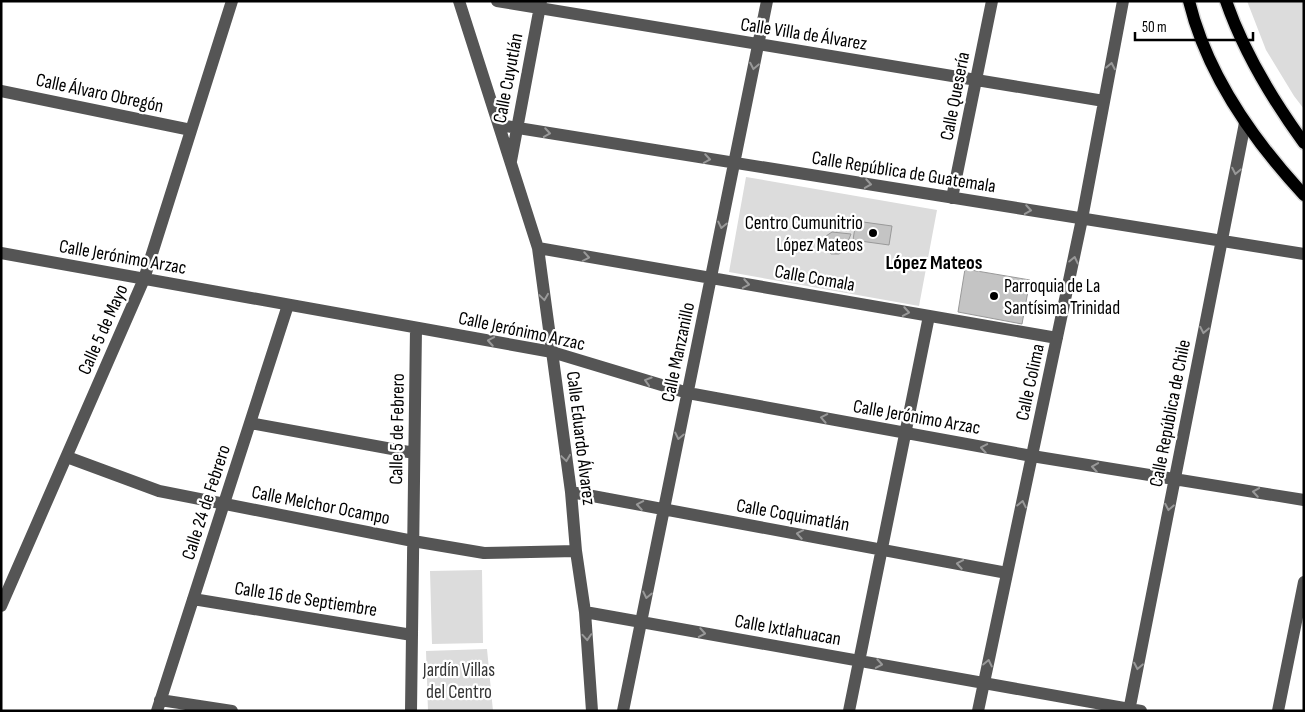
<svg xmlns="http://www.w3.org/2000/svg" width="1305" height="712" viewBox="0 0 1305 712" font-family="'Sofia Sans Condensed',sans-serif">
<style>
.green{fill:#dcdcdc}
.building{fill:#c4c4c4;stroke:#999}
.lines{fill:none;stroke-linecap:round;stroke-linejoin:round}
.major-casing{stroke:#dbdbdb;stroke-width:15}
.minor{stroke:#555;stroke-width:12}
.major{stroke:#000;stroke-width:12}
.oneway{stroke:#999}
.poi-dot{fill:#000;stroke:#fff;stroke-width:2}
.labels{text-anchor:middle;stroke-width:4.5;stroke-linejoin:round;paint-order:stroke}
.street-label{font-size:19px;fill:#000;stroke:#fff}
.poi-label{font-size:19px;fill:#000;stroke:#fff;text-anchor:end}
.park-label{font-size:19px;fill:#333;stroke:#fff}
.neighbourhood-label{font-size:20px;font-weight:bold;fill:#000;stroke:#fff}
</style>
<rect width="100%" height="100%" fill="#fff"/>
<path class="green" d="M 1247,1 L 1304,1 L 1304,109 L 1294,96 L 1266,50 Z
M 746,177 L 937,210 L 919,306 L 729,272 Z
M 482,570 L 483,643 L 432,644 L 430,571 Z
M 487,649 L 493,711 L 428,711 L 426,651 Z"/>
<path class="building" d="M 856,221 L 892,226 L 889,245 L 853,240 Z
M 832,232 L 851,234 L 845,249 L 839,254 L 831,254 L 824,246 L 826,236 Z
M 965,269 L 1030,280 L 1022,324 L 958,312 Z"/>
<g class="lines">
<defs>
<path id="major" d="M 1189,1 C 1207,75 1253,140 1304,195
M 1226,1 C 1244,53 1272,99 1304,143"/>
</defs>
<use href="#major" class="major-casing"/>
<path class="minor" d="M 459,1 L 538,248 L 571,492 L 576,551 L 585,612 L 592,711
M 497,1 L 1104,101
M 1,91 L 191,130
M 499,125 L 1304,254
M 511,161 L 541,1
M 952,198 L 992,1
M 538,248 L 1057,338
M 1,253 L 552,352 L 688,393 L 1032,456 L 1304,500
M 250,423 L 414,453
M 67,457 L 159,491 L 413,541 L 484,553 L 576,551
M 571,492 L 1007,573
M 193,599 L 412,635
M 1,606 L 144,279 L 232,1
M 585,612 L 1141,711
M 160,700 L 232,711
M 157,711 L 288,305
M 411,711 L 416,328
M 623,711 L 767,1
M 849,711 L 929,316
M 978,711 L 1082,219 L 1123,1
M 1129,711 L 1245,123
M 1278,711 L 1304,582"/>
<use href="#major" class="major"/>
</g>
<defs><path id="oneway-chevron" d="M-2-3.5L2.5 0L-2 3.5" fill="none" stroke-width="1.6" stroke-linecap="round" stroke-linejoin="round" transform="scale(1.25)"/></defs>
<g class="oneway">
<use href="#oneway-chevron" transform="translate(754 66) rotate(101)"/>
<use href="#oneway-chevron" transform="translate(1111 66) rotate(-79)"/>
<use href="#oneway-chevron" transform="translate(547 133) rotate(9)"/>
<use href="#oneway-chevron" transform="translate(707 159) rotate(9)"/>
<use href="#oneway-chevron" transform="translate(1236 171) rotate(101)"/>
<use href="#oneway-chevron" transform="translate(868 184) rotate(9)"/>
<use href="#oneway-chevron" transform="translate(1028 210) rotate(9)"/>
<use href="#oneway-chevron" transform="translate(722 225) rotate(102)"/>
<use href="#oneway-chevron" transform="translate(586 257) rotate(10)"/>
<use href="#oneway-chevron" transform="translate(1074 260) rotate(-78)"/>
<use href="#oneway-chevron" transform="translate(746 284) rotate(10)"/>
<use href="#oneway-chevron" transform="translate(544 297) rotate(82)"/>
<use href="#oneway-chevron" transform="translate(906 312) rotate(10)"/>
<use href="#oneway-chevron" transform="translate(1204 330) rotate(101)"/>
<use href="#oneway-chevron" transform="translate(491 341) rotate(-170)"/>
<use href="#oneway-chevron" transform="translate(648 381) rotate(-163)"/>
<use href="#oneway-chevron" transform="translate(824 418) rotate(-169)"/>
<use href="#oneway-chevron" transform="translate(679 436) rotate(102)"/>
<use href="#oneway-chevron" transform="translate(984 448) rotate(-170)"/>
<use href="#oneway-chevron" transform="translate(566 458) rotate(82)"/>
<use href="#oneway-chevron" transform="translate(1095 467) rotate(-171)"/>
<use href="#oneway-chevron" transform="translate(1256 492) rotate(-171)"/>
<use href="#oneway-chevron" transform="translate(1022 504) rotate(-78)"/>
<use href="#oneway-chevron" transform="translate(640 505) rotate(-170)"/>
<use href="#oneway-chevron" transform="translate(1169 507) rotate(101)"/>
<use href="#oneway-chevron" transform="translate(800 534) rotate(-170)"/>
<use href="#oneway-chevron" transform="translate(960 564) rotate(-170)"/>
<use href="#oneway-chevron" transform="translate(647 595) rotate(102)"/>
<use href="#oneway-chevron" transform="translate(702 633) rotate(10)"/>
<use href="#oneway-chevron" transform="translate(587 637) rotate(86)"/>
<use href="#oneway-chevron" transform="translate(988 663) rotate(-78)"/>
<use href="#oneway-chevron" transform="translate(879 664) rotate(10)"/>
<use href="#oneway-chevron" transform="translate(1138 666) rotate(101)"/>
</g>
<g class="poi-dot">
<circle cx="873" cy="233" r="5"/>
<circle cx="994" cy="296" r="5"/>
</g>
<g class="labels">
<g class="street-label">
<text transform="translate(804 33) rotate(9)" y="7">Calle Villa de Álvarez</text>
<text transform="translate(507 78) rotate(-79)" y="7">Calle Cuyutlán</text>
<text transform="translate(100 92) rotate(12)" y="7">Calle Álvaro Obregón</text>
<text transform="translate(954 96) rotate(-79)" y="7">Calle Quesería</text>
<text transform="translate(904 171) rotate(9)" y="7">Calle República de Guatemala</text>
<text transform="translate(123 256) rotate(10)" y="7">Calle Jerónimo Arzac</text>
<text transform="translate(815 277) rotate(10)" y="7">Calle Comala</text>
<text transform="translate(102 329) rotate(-66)" y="7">Calle 5 de Mayo</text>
<text transform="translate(522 330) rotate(12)" y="7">Calle Jerónimo Arzac</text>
<text transform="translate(677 352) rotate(-78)" y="7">Calle Manzanillo</text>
<text transform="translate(1029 382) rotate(-78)" y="7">Calle Colima</text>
<text transform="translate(1169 413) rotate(-79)" y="7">Calle República de Chile</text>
<text transform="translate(917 416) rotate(10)" y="7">Calle Jerónimo Arzac</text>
<text transform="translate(396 429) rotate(-89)" y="7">Calle 5 de Febrero</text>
<text transform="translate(582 438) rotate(83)" y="7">Calle Eduardo Álvarez</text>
<text transform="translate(205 502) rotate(-72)" y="7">Calle 24 de Febrero</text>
<text transform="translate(321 504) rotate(11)" y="7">Calle Melchor Ocampo</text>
<text transform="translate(793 514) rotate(10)" y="7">Calle Coquimatlán</text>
<text transform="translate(306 598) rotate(9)" y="7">Calle 16 de Septiembre</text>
<text transform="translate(788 629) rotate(10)" y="7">Calle Ixtlahuacan</text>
</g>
<g class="poi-label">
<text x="863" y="229">Centro Cumunitrio<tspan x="863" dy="22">López Mateos</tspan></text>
<text x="1004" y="292" text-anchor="start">Parroquia de La<tspan x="1004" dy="22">Santísima Trinidad</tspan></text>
</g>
<g class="park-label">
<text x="459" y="676">Jardín Villas<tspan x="459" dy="22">del Centro</tspan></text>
</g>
<g class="neighbourhood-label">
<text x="934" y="269">López Mateos</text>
</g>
</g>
<rect width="1305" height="712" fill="none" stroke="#000000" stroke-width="5"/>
<path d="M1135 32v8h118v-8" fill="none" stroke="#000000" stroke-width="2.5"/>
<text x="1142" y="32" font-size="15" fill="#000000" stroke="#ffffff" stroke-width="4" paint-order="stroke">50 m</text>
</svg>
